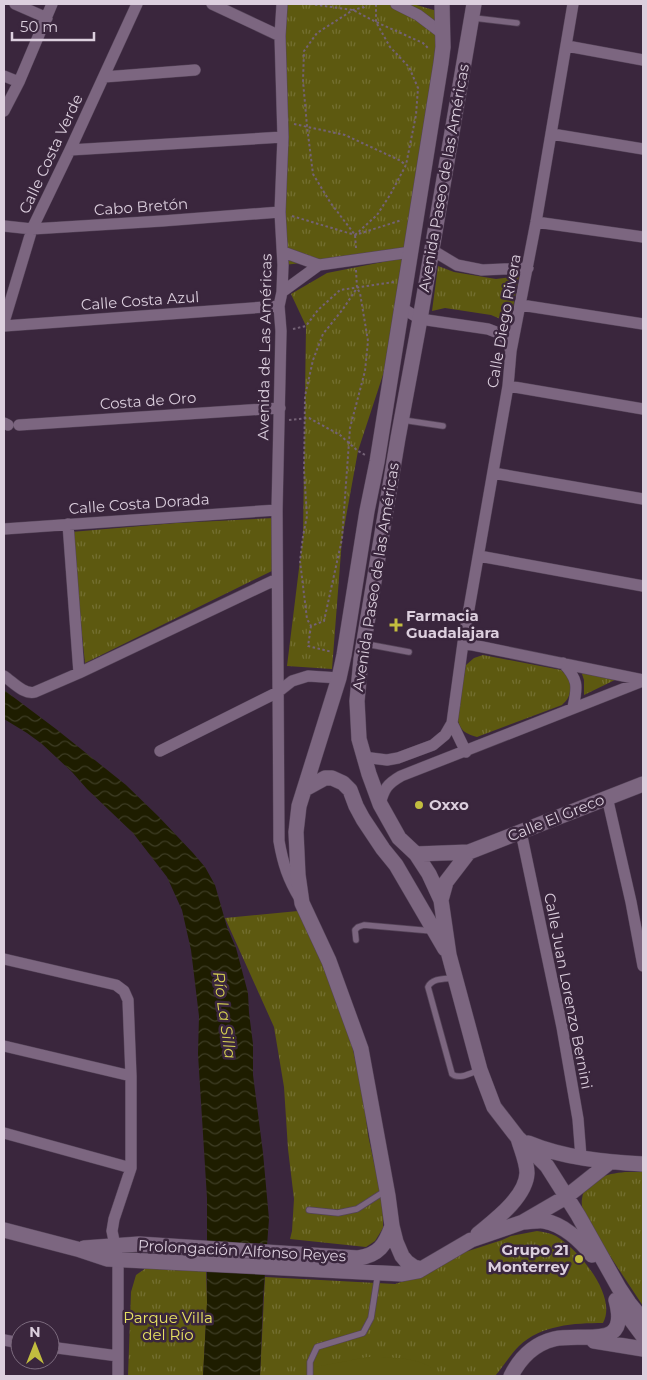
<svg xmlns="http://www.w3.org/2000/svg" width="647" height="1380" viewBox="0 0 647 1380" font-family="Montserrat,sans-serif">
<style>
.grass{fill:url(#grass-tufts)}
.garden{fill:#5d5910}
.water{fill:url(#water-waves)}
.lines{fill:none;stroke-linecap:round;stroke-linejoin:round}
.service-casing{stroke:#554458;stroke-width:7}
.minor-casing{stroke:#554458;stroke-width:12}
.tertiary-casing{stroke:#554458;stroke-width:16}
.path{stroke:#746276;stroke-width:2;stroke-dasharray:2.5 2.5;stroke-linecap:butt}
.service{stroke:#7c6680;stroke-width:5.5}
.minor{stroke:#7c6680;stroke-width:11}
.tertiary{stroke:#7c6680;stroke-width:15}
.poi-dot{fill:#c2bd3f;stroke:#3a263d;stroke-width:2}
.labels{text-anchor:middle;stroke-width:5;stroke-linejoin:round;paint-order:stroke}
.street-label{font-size:15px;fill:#dccfde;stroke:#3a263d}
.poi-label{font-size:15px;font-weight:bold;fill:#dccfde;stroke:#3a263d;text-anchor:start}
.park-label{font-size:15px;fill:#e7e262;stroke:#3a263d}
.water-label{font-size:16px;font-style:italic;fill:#d8d351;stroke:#3a263d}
</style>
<defs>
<pattern id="grass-tufts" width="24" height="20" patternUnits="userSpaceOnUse" patternTransform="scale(1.25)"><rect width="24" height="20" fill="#5d5910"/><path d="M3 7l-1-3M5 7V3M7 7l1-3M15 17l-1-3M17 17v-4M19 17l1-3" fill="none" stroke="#747032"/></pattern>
<pattern id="water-waves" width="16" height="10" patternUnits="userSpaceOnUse" patternTransform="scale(1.25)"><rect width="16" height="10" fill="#1e1d00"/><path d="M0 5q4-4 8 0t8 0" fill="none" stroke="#3e3d25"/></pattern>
</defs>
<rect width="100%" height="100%" fill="#3a263d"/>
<path class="grass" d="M 283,4 L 413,4 L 444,13 L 413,250 L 284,265 Z
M 408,257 L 398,329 L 358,451 L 342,539 L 332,669 L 287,666 L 303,536 L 306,326 L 291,294 L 327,273 Z
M 438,266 L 454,272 L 496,279 L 519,276 L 510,323 L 491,315 L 445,308 L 432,311 Z
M 274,518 L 276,569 L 85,663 L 71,532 L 176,523 Z
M 483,655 L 561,670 C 573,680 574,695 562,705 L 477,737 C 463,733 459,729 457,715 L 466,665 L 474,658 Z
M 581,671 L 621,677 L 584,695 L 584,680 Z
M 298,911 L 321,952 L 350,1035 L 364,1102 L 368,1135 L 383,1204 L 383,1228 L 375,1241 L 366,1247 L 290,1239 L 292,1231 L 294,1199 L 288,1149 L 284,1087 L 274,1027 L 225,918 Z
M 625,1172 L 643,1172 L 643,1306 L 583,1215 C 583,1210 581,1204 582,1199 C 585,1178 607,1174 625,1172 Z
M 537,1231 C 543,1232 550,1233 556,1236 C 578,1249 618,1296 603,1323 C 574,1323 541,1325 519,1346 C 510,1355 503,1367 495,1376 L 260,1376 L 265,1277 L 395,1284 L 430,1273 L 456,1255 L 502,1240 L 511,1236 Z
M 146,1268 L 206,1270 L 207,1303 L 203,1376 L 128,1376 L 131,1292 L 136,1275 Z"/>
<path class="garden" d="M 367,1357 C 384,1357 431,1356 437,1376 L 316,1376 L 316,1367 Z"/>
<path class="water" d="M 4,690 L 56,729 L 126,785 L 159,817 L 193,853 L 205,867 L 215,885 L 227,927 L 236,948 L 248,993 L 249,1013 L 253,1044 L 253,1075 L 263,1153 L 269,1219 L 263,1299 L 260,1376 L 203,1376 L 207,1303 L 207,1198 L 198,1054 L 199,1016 L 191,950 L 182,910 L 167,877 L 133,833 L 87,789 L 72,772 L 42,744 L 27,733 L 4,719 Z"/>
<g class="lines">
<defs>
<path id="service" d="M 474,18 L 517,23
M 403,420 L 443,426
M 366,644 L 409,652
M 356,940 L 355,930 L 358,927 L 364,925 L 432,931
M 453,978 C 444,979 432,978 428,987 L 452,1074 C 459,1080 471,1073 479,1070
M 309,1210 L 338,1213 L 357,1209 L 385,1191
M 310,1376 L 310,1362 L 317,1347 L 363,1333 L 371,1318 L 378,1273"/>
<path id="minor" d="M 15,4 L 47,18
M 212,4 L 280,36
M 282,4 L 280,36 L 283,137 L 280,212 L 283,265 L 282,292 L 279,306 L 281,331 L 277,510 L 279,841 C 283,864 288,879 300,899
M 396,4 L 418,15 L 443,34
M 567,46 L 643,60
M 4,76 L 19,82
M 104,77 L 195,70
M 4,111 L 19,82 L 52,4
M 552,134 L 643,149
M 70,150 L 283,137
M 536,222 L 643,237
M 4,226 L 32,229 L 162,221 L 280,212
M 432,250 L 457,265 L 482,270 L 528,268
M 283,252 L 319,265
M 282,292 L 319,265 L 411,252
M 521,305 L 643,324
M 402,308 L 420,319 L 488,329 L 501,334 L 507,341 L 511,351
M 4,322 L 32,229 L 70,150 L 137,4
M 4,326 L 279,306
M 508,386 L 643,409
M 4,423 L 8,425
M 19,425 L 280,408
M 493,473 L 643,499
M 68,524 L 79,673
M 4,529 L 277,510
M 479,556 L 643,586
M 463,643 L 643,680
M 563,663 C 578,679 578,686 573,707
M 4,676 C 13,682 24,695 35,692 L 79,673 L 277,579
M 452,723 L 466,752
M 160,751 L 278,692 L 292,681 L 308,676 L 339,678
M 363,757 L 387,760 L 398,758 L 433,745 L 445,735 L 452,723 L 463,643 L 508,386 L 511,351 L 536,222 L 573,4
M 607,797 L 631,902 L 643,966
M 380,804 C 384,789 387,784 401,776 L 643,681
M 521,832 L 562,1027 L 578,1119 L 581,1157
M 4,959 L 116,985 L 124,991 L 128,1000 L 131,1076 L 131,1168 L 114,1219 L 112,1231 L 118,1260 L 118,1376
M 4,1046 L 131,1076
M 4,1133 L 131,1168
M 4,1340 L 20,1343
M 50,1347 L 118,1356"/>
<path id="tertiary" d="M 474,4 L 420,319 L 398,438 L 361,659 L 357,701 L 359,739 L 369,774 L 380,804 L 399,838 L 416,854 L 429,874 L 441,900 L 449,955 L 480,1070 L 494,1107 L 518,1138 L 531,1150 L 547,1166 L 578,1215 L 619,1288 L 629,1303 L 643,1320
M 305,789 L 325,778 L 332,778 L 343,783 L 350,790 L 356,806 L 363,819 L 383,849 L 396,865 L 445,949
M 416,854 L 469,852 L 643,784
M 441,900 L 446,882 L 469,852
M 528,1143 C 564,1158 605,1162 643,1164
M 524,1222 C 530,1222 538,1220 544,1221 C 563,1224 581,1241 592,1255
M 4,1230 L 77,1249 L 107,1259 L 402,1274 L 418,1271 L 471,1240 L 523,1222 L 566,1197 L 610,1162
M 478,1234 C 495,1220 526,1197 527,1173 C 527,1162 521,1149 518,1138
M 84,1248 L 139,1244 L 358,1258 C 379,1255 385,1245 392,1226
M 421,1269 L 414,1267 L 407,1262 L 402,1256 L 396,1242 L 392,1226 L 388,1196 L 361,1049 L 329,961 L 302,903 L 298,875 L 296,832 L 299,806 L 339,678 L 344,655 L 367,511 L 377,462 L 441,63 L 443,47 L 442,4
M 626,1313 L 643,1336
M 594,1341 L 643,1349
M 511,1376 C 520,1358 534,1344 554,1339 C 585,1332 630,1352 616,1300"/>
</defs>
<use href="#service" class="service-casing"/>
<use href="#minor" class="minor-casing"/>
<use href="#tertiary" class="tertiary-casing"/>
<path class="path" d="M 310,4 L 353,10 L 376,22 L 423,43 L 429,49
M 294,124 L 345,135 L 399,160 L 406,165
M 292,216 L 355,235 L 402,220
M 355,235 L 377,215 L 390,195 L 406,165 L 416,115 L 418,88 L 409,67 L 390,47 L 376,22 L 376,4
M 356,248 L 355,235 L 330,202 L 313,174 L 307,126 L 303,81 L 304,51 L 317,33 L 353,10 L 364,7 L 367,4
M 356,270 L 357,288 L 360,293 L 368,341 L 365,371 L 350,428 L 342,539 L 324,621 L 311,626 L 307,619 L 300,561 L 303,536 L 307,516 L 304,470 L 305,396 L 313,360 L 323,334 L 343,309 L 357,288
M 293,329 L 306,326 L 318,310 L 340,290 L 394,282
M 289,420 L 309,418 L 340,435 L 358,451 L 365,455
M 311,626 L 308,646 L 332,652"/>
<use href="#service" class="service"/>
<use href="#minor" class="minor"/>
<use href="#tertiary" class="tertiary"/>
</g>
<g class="poi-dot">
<path d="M393.5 617.5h5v5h5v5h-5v5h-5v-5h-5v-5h5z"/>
<circle cx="419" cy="805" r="5"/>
<circle cx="579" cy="1259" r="5"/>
</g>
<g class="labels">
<g class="street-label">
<text transform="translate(51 154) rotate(-65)" y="5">Calle Costa Verde</text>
<text transform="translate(444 178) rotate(-80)" y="5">Avenida Paseo de las Américas</text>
<text transform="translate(141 207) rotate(-4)" y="5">Cabo Bretón</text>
<text transform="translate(140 301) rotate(-4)" y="5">Calle Costa Azul</text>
<text transform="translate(504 321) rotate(-80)" y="5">Calle Diego Rivera</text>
<text transform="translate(265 347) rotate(-89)" y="5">Avenida de Las Américas</text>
<text transform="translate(148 401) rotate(-4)" y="5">Costa de Oro</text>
<text transform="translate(139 504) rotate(-4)" y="5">Calle Costa Dorada</text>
<text transform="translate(376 577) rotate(-81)" y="5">Avenida Paseo de las Américas</text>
<text transform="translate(556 818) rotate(-22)" y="5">Calle El Greco</text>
<text transform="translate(568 991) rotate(79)" y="5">Calle Juan Lorenzo Bernini</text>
<text transform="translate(242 1251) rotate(3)" y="5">Prolongación Alfonso Reyes</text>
</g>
<g class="poi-label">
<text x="406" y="621">Farmacia<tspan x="406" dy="17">Guadalajara</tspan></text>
<text x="429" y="810">Oxxo</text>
<text x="569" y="1255" text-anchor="end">Grupo 21<tspan x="569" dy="17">Monterrey</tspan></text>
</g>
<g class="park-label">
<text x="168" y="1323">Parque Villa<tspan x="168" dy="17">del Río</tspan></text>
</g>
<g class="water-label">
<text transform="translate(225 1015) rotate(82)" y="6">Río La Silla</text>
</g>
</g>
<rect width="647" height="1380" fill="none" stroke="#dccfde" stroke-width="10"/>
<g transform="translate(35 1345)"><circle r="24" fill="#3a263d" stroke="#7b6a7d"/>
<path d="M0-4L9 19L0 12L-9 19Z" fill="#c2bd3f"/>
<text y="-8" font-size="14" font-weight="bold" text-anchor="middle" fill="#dccfde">N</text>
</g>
<path d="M12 32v8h82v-8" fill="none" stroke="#dccfde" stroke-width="2.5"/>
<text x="20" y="32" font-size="15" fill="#dccfde" stroke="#3a263d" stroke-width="4" paint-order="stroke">50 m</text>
</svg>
